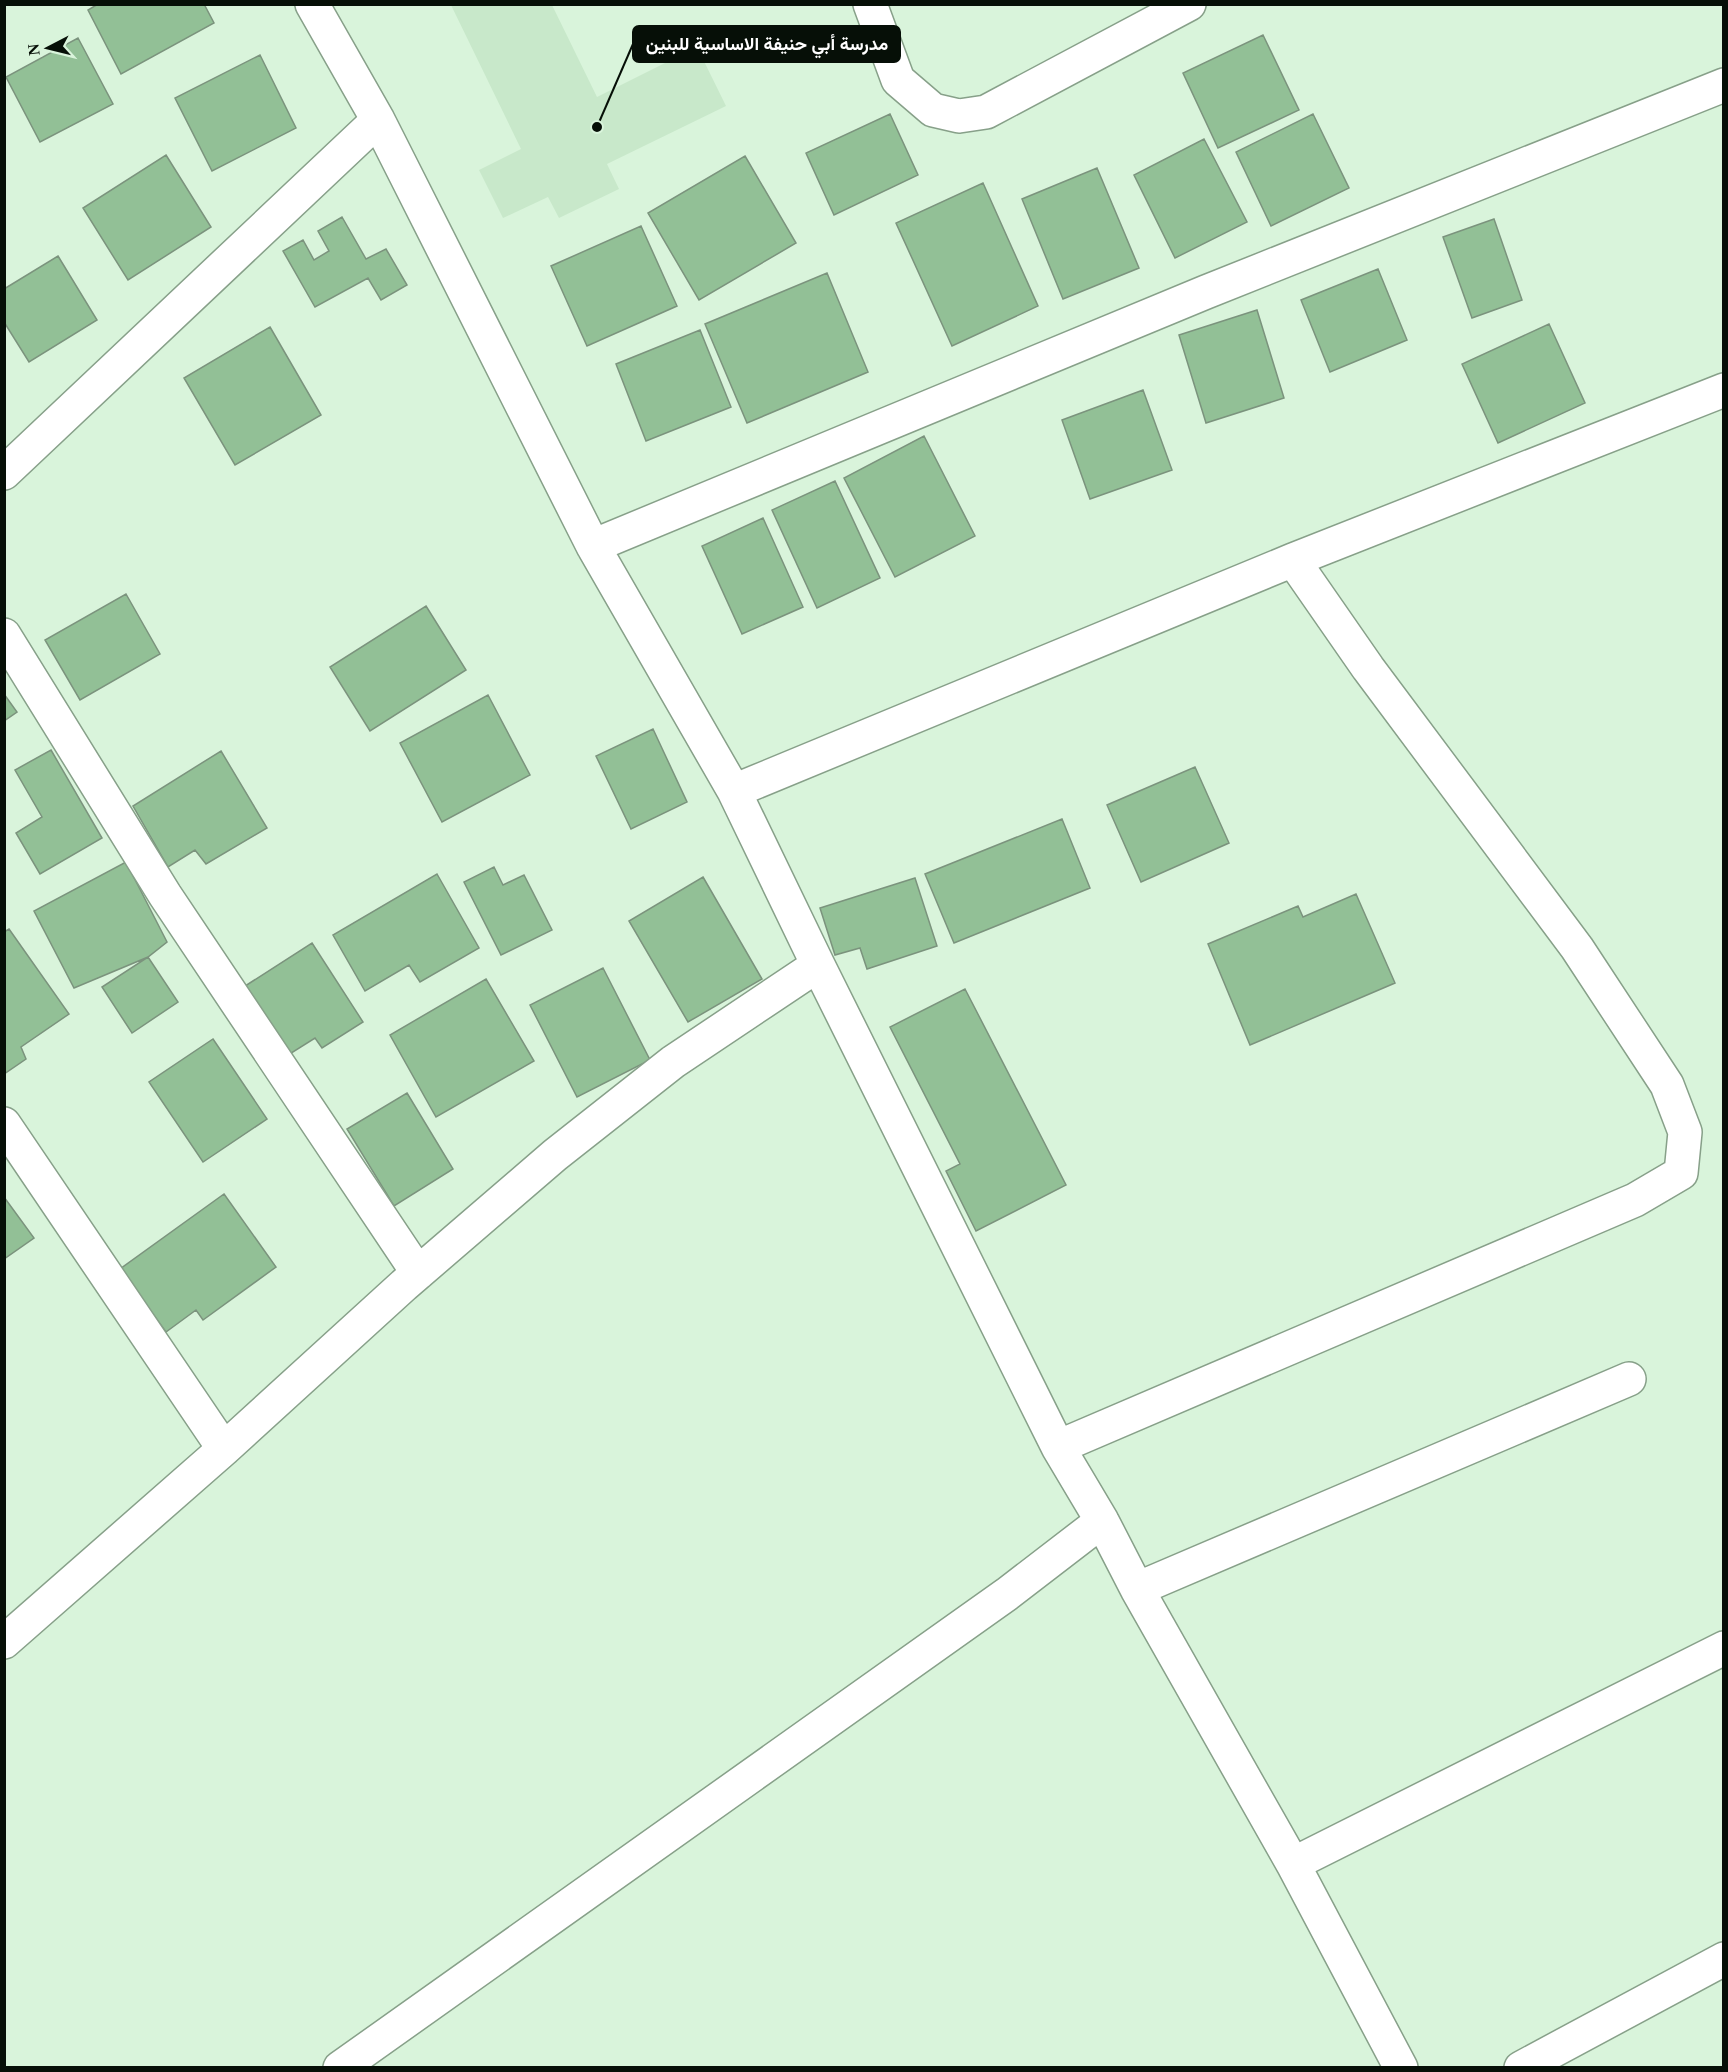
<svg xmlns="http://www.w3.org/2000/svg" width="1728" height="2072" viewBox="0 0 1728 2072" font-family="'Times New Roman',Vazirmatn,serif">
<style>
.built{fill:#c8e8ca}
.building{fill:#92c096;stroke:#7b937d;stroke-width:1.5}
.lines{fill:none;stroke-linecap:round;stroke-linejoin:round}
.minor-casing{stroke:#87a089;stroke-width:36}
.minor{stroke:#fff;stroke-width:33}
.leader{fill:none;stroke:#060f07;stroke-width:2}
.callout-dot{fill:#060f07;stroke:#d9f4db;stroke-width:2}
.callout{fill:#060f07;stroke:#060f07;stroke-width:2}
.callout-label{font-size:18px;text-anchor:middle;font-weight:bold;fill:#fff}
</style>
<rect width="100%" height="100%" fill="#d9f4db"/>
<path class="built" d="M 451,5 L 552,5 L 597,97 L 697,47 L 726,106 L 607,164 L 619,189 L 559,218 L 548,197 L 503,218 L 479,170 L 521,149 Z"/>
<path class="building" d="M 98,4 L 204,4 L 214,23 L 121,74 L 88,10 Z
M 1263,35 L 1299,110 L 1218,148 L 1183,73 Z
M 78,38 L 113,104 L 40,142 L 6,77 Z
M 260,55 L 296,128 L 212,171 L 175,98 Z
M 890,114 L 918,175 L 834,215 L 806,153 Z
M 1313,114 L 1349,188 L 1271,226 L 1236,152 Z
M 1204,139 L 1247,222 L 1175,258 L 1134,175 Z
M 166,155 L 211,227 L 128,280 L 83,208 Z
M 745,156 L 796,243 L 699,300 L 648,213 Z
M 1097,168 L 1139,268 L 1063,299 L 1022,199 Z
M 983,183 L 1038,306 L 952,346 L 896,223 Z
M 342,217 L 366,259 L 386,249 L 407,285 L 381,300 L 368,278 L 315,307 L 283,251 L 303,240 L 314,260 L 329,251 L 318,231 Z
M 1494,219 L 1522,300 L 1472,318 L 1443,237 Z
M 641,226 L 677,306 L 587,346 L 551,266 Z
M 58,256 L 97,320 L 29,362 L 4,322 L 4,289 Z
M 1378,269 L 1407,340 L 1330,372 L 1301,300 Z
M 827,273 L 868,372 L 747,423 L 705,324 Z
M 1257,310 L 1284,398 L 1206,423 L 1179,335 Z
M 1549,324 L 1585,403 L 1498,443 L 1462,364 Z
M 270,327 L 321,415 L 235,465 L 184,378 Z
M 700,330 L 731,407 L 646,441 L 616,364 Z
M 1143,390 L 1172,470 L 1090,499 L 1062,420 Z
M 924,436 L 975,536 L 895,577 L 844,478 Z
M 835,481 L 880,578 L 817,608 L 772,510 Z
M 763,518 L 803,607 L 742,634 L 702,546 Z
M 126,594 L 160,654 L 80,700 L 45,640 Z
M 426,606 L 466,670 L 370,731 L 330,667 Z
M 4,694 L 17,712 L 4,721 Z
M 488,695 L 530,775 L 442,822 L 400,743 Z
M 653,729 L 687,802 L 631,829 L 596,756 Z
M 51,750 L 102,838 L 40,874 L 16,833 L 42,817 L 15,770 Z
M 221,751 L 267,828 L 206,864 L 195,850 L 168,867 L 133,806 Z
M 1195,767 L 1229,843 L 1141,882 L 1107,805 Z
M 1062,819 L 1090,888 L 954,943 L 925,874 Z
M 126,862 L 167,942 L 148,957 L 74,988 L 34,911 Z
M 494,867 L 503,885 L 524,875 L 552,930 L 501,955 L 464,882 Z
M 437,874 L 479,948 L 420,982 L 409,965 L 365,991 L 333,935 Z
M 703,877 L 762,979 L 688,1022 L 629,921 Z
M 915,878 L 937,946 L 867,969 L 860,948 L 835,955 L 820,908 Z
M 1356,894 L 1395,983 L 1250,1045 L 1208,944 L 1298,906 L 1303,917 Z
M 9,929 L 69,1014 L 21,1047 L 26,1059 L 4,1074 L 4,932 Z
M 312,943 L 363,1022 L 322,1048 L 315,1038 L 285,1057 L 242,988 Z
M 148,957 L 178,1002 L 132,1033 L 102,987 Z
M 603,968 L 650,1060 L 577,1097 L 530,1005 Z
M 486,979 L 534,1061 L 436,1117 L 390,1035 Z
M 965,989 L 1066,1185 L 976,1231 L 946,1171 L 960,1164 L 890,1027 Z
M 213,1039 L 267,1119 L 203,1162 L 149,1082 Z
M 407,1093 L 453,1169 L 394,1206 L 347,1129 Z
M 224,1194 L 276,1267 L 203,1320 L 196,1310 L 166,1332 L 120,1269 Z
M 4,1197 L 34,1238 L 4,1259 Z"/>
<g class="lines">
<defs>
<path id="minor" d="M 312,4 L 378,120 L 593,546 L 734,791 L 818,965 L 1058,1447 L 1102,1521 L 1137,1589 L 1293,1864 L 1401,2068
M 870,4 L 898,80 L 933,110 L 959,116 L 986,112 L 1189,4
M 4,473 L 378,120
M 593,546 L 1206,292 L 1724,85
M 4,635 L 165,895 L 418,1273
M 734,791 L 1293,560 L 1724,390
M 4,1124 L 224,1449
M 1058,1447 L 1635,1200 L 1681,1173 L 1685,1132 L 1667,1085 L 1577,948 L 1368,668 L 1293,560
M 1137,1589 L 1629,1379
M 4,1642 L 224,1449 L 404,1285 L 555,1155 L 673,1062 L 818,965
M 1293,1864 L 1724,1648
M 340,2068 L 1007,1594 L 1102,1521
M 1521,2068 L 1724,1959"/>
</defs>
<use href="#minor" class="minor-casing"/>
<use href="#minor" class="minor"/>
</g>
<path class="leader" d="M597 127L633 44"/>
<circle class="callout-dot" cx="597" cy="127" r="6"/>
<rect class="callout" x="633" y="26" width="267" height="36" rx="6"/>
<g class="callout-label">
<text x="767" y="50">مدرسة أبي حنيفة الاساسية للبنين</text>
</g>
<rect width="1728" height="2072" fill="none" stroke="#060f07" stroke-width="12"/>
<g transform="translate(48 48) rotate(263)" stroke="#d9f4db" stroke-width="4.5" paint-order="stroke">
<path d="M0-4.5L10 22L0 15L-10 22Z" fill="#060f07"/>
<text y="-9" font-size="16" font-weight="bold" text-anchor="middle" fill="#060f07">N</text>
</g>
</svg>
